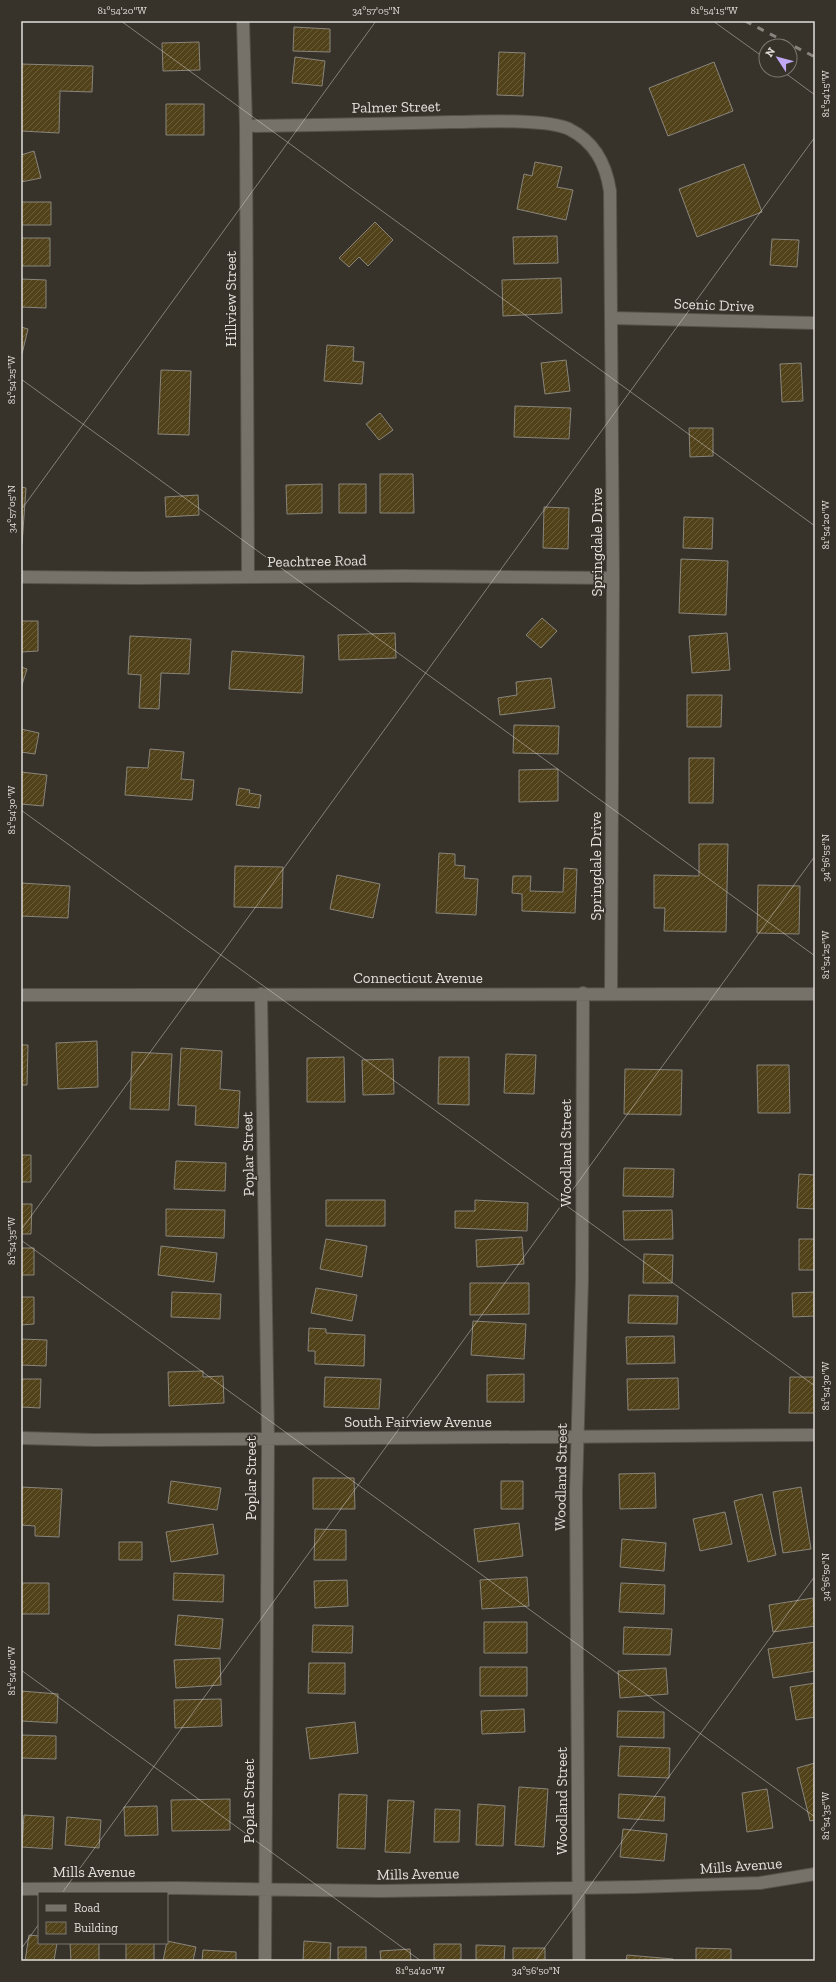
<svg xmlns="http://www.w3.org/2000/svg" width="836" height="1982" viewBox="0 0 836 1982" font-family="'Zilla Slab',serif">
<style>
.building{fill:url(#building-hatch);stroke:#89857c}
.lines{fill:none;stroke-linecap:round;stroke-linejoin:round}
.minor-casing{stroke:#54524b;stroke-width:14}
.minor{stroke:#767269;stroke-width:12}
.rail{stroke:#87847e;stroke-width:3;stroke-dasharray:7 7;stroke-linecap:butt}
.ticks{fill:none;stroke:#e0ded9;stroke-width:1;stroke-opacity:0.45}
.labels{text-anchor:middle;stroke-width:3.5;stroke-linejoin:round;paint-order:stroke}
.street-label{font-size:15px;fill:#e0ded9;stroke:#37332b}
.neatline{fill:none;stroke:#e0ded9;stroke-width:1.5}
.ticks-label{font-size:10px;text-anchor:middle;fill:#e0ded9}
</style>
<defs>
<pattern id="building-hatch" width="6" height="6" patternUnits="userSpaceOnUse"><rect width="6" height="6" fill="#51421a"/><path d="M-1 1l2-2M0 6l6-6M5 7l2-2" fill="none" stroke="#6a5d3b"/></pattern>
</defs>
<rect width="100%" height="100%" fill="#37332b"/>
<path class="building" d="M 294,27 L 330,29 L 330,52 L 293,51 Z
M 199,42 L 200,70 L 163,71 L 162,43 Z
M 499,52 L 525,53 L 523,96 L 497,95 Z
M 295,57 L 325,61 L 322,86 L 292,83 Z
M 714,62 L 733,111 L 668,136 L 649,88 Z
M 21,64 L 93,66 L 92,92 L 60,91 L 59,133 L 21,131 Z
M 166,104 L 204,104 L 204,135 L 166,135 Z
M 34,151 L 41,178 L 21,182 L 21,155 Z
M 535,162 L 562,167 L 557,187 L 573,190 L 566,220 L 517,209 L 524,174 L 532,176 Z
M 744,164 L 762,212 L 697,237 L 679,189 Z
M 21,202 L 51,202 L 51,225 L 21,225 Z
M 375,222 L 393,240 L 368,266 L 359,257 L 349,267 L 339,258 Z
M 557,236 L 558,263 L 514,264 L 513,237 Z
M 21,238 L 50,238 L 50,266 L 21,266 Z
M 772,239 L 799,240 L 797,267 L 770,265 Z
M 561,278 L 562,313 L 503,316 L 502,280 Z
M 21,279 L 46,280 L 46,308 L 21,307 Z
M 21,327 L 28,329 L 22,354 L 21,353 Z
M 327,345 L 354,347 L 353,361 L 364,362 L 362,384 L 324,381 Z
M 566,360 L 570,391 L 545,394 L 541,363 Z
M 801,363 L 803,401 L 782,402 L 780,364 Z
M 161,370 L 191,371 L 189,435 L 158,434 Z
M 515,406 L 571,408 L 569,439 L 514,437 Z
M 380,413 L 393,430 L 379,440 L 366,424 Z
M 689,428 L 713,428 L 713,456 L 690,457 Z
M 380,474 L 413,474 L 414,513 L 380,513 Z
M 322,484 L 322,513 L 287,514 L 286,485 Z
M 339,484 L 366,484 L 366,513 L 339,513 Z
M 21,487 L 26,488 L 22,544 L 21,544 Z
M 198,495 L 199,515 L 166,517 L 165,497 Z
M 544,507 L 569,508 L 568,549 L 543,548 Z
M 684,517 L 713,518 L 712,549 L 683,548 Z
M 681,559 L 728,561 L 726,615 L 679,613 Z
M 542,618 L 557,631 L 541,648 L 526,635 Z
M 21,621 L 38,621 L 38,651 L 21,652 Z
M 395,633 L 396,658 L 339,660 L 338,635 Z
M 727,633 L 730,670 L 692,673 L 689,636 Z
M 130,636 L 191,639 L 189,674 L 161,673 L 159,709 L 139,708 L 141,675 L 128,674 Z
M 232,651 L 304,656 L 302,693 L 229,689 Z
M 21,667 L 27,669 L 21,688 Z
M 551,678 L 555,708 L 500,715 L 498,698 L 517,695 L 516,682 Z
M 687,695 L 722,695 L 721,727 L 687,727 Z
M 514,725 L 559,726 L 558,754 L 513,753 Z
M 21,729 L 39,733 L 35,754 L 21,752 Z
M 150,749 L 184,752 L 181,779 L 194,780 L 192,800 L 125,795 L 127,767 L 148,768 Z
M 689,758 L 714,758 L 713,803 L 689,803 Z
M 558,769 L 558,801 L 519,802 L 519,770 Z
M 21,772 L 47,775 L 43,806 L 21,804 Z
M 239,788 L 250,790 L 249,793 L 261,795 L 259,808 L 236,805 Z
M 699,844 L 728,844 L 726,932 L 664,931 L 665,908 L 654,908 L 654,875 L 699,876 Z
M 439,853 L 455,854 L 455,865 L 465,866 L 464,878 L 478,879 L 476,915 L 436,913 Z
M 235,866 L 283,867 L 282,908 L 234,907 Z
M 564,868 L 577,869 L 575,913 L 522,911 L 522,894 L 512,893 L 513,876 L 531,876 L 530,891 L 563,892 Z
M 337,875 L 380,884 L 373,918 L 330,909 Z
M 21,883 L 70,886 L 68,918 L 21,916 Z
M 758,885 L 800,886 L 799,934 L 757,933 Z
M 97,1041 L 98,1087 L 58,1089 L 56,1043 Z
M 21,1045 L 28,1045 L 27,1085 L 21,1085 Z
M 181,1048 L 222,1051 L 220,1089 L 240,1091 L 238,1128 L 195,1125 L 196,1106 L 178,1105 Z
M 132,1052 L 172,1054 L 169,1110 L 130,1109 Z
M 506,1054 L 536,1055 L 534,1094 L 504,1093 Z
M 344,1057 L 345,1102 L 307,1102 L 307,1058 Z
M 439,1057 L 469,1057 L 469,1105 L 438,1104 Z
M 393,1059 L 394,1094 L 363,1095 L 362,1060 Z
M 757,1065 L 789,1065 L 790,1113 L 758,1113 Z
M 625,1069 L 682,1070 L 681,1115 L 624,1114 Z
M 21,1155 L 31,1155 L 31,1182 L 21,1182 Z
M 176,1161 L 226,1163 L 225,1191 L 174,1189 Z
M 624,1168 L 674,1169 L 673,1197 L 623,1196 Z
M 799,1174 L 815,1175 L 815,1209 L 797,1208 Z
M 326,1200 L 385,1200 L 385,1226 L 326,1226 Z
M 475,1200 L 528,1203 L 527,1231 L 455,1228 L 455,1211 L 475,1211 Z
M 21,1204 L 32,1204 L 31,1234 L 21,1234 Z
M 166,1209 L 225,1210 L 224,1238 L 166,1236 Z
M 672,1210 L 673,1239 L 624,1240 L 623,1211 Z
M 522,1237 L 524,1264 L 477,1267 L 476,1240 Z
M 326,1239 L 367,1246 L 362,1277 L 320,1269 Z
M 799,1239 L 815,1239 L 815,1270 L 799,1270 Z
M 161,1246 L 217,1253 L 214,1282 L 158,1275 Z
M 21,1248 L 34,1248 L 34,1275 L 21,1275 Z
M 644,1254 L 673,1255 L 672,1283 L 643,1283 Z
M 470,1283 L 529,1283 L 529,1314 L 470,1315 Z
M 316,1288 L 357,1295 L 352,1321 L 311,1313 Z
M 172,1292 L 221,1294 L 220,1319 L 171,1317 Z
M 815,1292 L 815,1316 L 793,1317 L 792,1293 Z
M 629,1295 L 678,1296 L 677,1324 L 628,1323 Z
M 21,1297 L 34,1297 L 34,1324 L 21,1325 Z
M 473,1321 L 526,1324 L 524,1359 L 471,1355 Z
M 309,1328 L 326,1329 L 326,1333 L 365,1335 L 364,1366 L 315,1364 L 315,1351 L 308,1351 Z
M 674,1336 L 675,1363 L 627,1364 L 626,1337 Z
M 21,1339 L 47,1340 L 46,1366 L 21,1365 Z
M 203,1371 L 203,1377 L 223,1376 L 224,1403 L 169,1406 L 168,1372 Z
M 524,1374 L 524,1402 L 487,1402 L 487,1375 Z
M 325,1377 L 381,1379 L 379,1409 L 324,1407 Z
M 790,1377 L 815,1377 L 815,1413 L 789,1413 Z
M 678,1378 L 679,1409 L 628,1410 L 627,1379 Z
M 21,1379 L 41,1379 L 40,1408 L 21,1407 Z
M 655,1473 L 656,1508 L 620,1509 L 619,1474 Z
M 313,1478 L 354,1478 L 355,1509 L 313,1509 Z
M 171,1481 L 221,1488 L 217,1510 L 168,1503 Z
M 501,1481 L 523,1481 L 523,1509 L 501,1509 Z
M 21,1487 L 62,1489 L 59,1537 L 35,1536 L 35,1526 L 21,1525 Z
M 801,1487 L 811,1549 L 783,1553 L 773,1492 Z
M 762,1494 L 776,1555 L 748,1562 L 734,1501 Z
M 725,1512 L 732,1544 L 700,1551 L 693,1519 Z
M 519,1523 L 523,1556 L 478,1562 L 474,1529 Z
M 213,1524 L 218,1554 L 171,1562 L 166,1532 Z
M 315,1529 L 346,1530 L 346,1560 L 314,1560 Z
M 622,1539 L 666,1543 L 664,1571 L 620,1567 Z
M 119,1542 L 142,1542 L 142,1560 L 119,1560 Z
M 174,1573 L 224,1575 L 223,1602 L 173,1600 Z
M 527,1577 L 529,1606 L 482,1609 L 480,1580 Z
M 347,1580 L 348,1606 L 315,1608 L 314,1581 Z
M 21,1583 L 49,1583 L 49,1614 L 21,1614 Z
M 621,1583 L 665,1585 L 664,1614 L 619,1612 Z
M 813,1598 L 815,1626 L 773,1632 L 769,1605 Z
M 178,1615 L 223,1619 L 220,1649 L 175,1645 Z
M 484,1622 L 527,1622 L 527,1653 L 484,1653 Z
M 313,1625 L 353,1626 L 352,1653 L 312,1652 Z
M 624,1627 L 672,1629 L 670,1655 L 623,1654 Z
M 815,1642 L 815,1671 L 773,1678 L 768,1649 Z
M 220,1658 L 221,1685 L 176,1688 L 174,1660 Z
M 309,1663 L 345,1663 L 345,1694 L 308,1693 Z
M 480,1667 L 527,1667 L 527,1696 L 480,1696 Z
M 666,1668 L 668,1694 L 620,1698 L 618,1671 Z
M 815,1683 L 815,1717 L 796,1720 L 790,1687 Z
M 21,1691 L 58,1694 L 57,1723 L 21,1721 Z
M 221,1699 L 222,1726 L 175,1728 L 174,1700 Z
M 524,1709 L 525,1732 L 482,1734 L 481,1711 Z
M 618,1711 L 664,1712 L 664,1738 L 617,1737 Z
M 355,1722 L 358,1753 L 310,1759 L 306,1728 Z
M 21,1735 L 56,1736 L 56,1759 L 21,1758 Z
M 620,1746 L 670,1748 L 669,1778 L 618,1776 Z
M 815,1763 L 815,1820 L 810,1821 L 797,1768 Z
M 519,1787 L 548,1789 L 544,1847 L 515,1845 Z
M 767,1789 L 773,1828 L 747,1832 L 742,1793 Z
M 339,1794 L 367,1795 L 365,1849 L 337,1848 Z
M 619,1794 L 665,1797 L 664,1821 L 618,1818 Z
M 230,1799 L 230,1830 L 172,1831 L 171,1800 Z
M 388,1800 L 414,1801 L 410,1853 L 385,1852 Z
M 478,1804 L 505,1806 L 503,1846 L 476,1845 Z
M 157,1806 L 158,1835 L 125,1836 L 124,1807 Z
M 435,1809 L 460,1810 L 459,1842 L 434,1842 Z
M 24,1815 L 54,1817 L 52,1849 L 22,1847 Z
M 67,1817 L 101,1820 L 99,1848 L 65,1845 Z
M 623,1829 L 667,1834 L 664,1861 L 620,1857 Z
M 29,1935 L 39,1936 L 39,1943 L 57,1943 L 54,1961 L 25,1961 Z
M 167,1941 L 196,1947 L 193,1961 L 163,1961 Z
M 304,1941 L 331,1943 L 330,1961 L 303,1961 Z
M 70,1943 L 99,1943 L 99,1961 L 71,1961 Z
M 126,1943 L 154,1943 L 154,1961 L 126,1961 Z
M 434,1944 L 461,1944 L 461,1961 L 434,1961 Z
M 476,1945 L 505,1946 L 504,1961 L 476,1961 Z
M 338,1947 L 366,1947 L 366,1961 L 338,1961 Z
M 513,1948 L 545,1948 L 545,1961 L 513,1961 Z
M 696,1948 L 731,1949 L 731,1961 L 696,1961 Z
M 410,1949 L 411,1961 L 381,1961 L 380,1951 Z
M 203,1950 L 236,1952 L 236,1961 L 202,1961 Z
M 627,1955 L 673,1959 L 673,1961 L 626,1961 Z"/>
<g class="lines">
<defs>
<path id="minor" d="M 243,21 L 246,126 L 248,577
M 246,126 C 314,125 383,124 451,122 C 479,122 545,118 569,129 C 595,142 606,164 610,191 L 613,578 L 611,994
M 612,318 L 815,323
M 21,577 L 137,578 L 404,576 L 613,578
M 261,994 L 268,1439 L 265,1961
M 21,995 L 815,994
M 21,1438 L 95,1440 L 815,1435
M 21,1889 L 177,1888 L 380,1891 L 636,1887 L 760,1883 L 815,1874
M 579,1961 L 576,1491 L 582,1280 L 583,993"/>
</defs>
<use href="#minor" class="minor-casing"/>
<use href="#minor" class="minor"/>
<path class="rail" d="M 745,21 L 815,57"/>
</g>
<path class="ticks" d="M 121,21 L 815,526M 713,21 L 766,59M 781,70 L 815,95M 21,379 L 815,956M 21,510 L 376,21M 21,810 L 815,1386M 21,1230 L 815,137M 21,1240 L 815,1817M 21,1670 L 421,1961M 62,1893 L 815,856M 21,1949 L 39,1924M 535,1961 L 815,1576"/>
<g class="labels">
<g class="street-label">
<text transform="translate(396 107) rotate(-1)" y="5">Palmer Street</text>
<text transform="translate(231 299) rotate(-90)" y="5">Hillview Street</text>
<text transform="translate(714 305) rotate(2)" y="5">Scenic Drive</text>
<text transform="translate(597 542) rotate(-90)" y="5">Springdale Drive</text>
<text transform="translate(317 561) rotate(-1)" y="5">Peachtree Road</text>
<text transform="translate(596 866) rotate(-90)" y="5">Springdale Drive</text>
<text x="418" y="983">Connecticut Avenue</text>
<text transform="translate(566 1153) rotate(-90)" y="5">Woodland Street</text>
<text transform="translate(248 1154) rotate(-91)" y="5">Poplar Street</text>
<text x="418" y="1427">South Fairview Avenue</text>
<text transform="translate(561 1477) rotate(-89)" y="5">Woodland Street</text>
<text transform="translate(251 1478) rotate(-90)" y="5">Poplar Street</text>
<text transform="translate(249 1801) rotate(-90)" y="5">Poplar Street</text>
<text transform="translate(562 1801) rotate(-90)" y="5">Woodland Street</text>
<text transform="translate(741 1866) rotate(-4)" y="5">Mills Avenue</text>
<text x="94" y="1877">Mills Avenue</text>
<text transform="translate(418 1874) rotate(-1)" y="5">Mills Avenue</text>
</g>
</g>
<rect width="836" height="1982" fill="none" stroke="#37332b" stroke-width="44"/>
<rect x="38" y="1892" width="130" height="52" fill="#37332b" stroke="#7b7771"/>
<rect x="46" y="1905" width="20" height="6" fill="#767269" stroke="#7b7771"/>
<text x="74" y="1912" font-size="12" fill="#e0ded9">Road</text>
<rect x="46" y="1922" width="20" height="12" fill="url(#building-hatch)" stroke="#7b7771"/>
<text x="74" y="1932" font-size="12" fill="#e0ded9">Building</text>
<g transform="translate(778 58) rotate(306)"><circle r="19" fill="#37332b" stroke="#7b7771"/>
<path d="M0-3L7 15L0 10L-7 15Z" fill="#c0a8f4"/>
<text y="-6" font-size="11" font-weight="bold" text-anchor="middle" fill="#e0ded9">N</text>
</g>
<rect x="22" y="22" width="792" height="1938" class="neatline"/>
<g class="ticks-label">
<text x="122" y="14">81°54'20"W</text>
<text x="376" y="14">34°57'05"N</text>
<text x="714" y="14">81°54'15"W</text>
<text transform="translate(825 94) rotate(-90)" y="4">81°54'15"W</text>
<text transform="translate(11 380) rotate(-90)" y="4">81°54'25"W</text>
<text transform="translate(11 509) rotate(-90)" y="4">34°57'05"N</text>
<text transform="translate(825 525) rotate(-90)" y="4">81°54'20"W</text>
<text transform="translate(11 810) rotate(-90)" y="4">81°54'30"W</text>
<text transform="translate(825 858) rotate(-90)" y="4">34°56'55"N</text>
<text transform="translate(825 955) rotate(-90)" y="4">81°54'25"W</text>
<text transform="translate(11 1241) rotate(-90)" y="4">81°54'35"W</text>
<text transform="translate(825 1386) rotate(-90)" y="4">81°54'30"W</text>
<text transform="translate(825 1577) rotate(-90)" y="4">34°56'50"N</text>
<text transform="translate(11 1671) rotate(-90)" y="4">81°54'40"W</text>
<text transform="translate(825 1816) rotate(-90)" y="4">81°54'35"W</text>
<text x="420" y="1974">81°54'40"W</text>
<text x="536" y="1974">34°56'50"N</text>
</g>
</svg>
